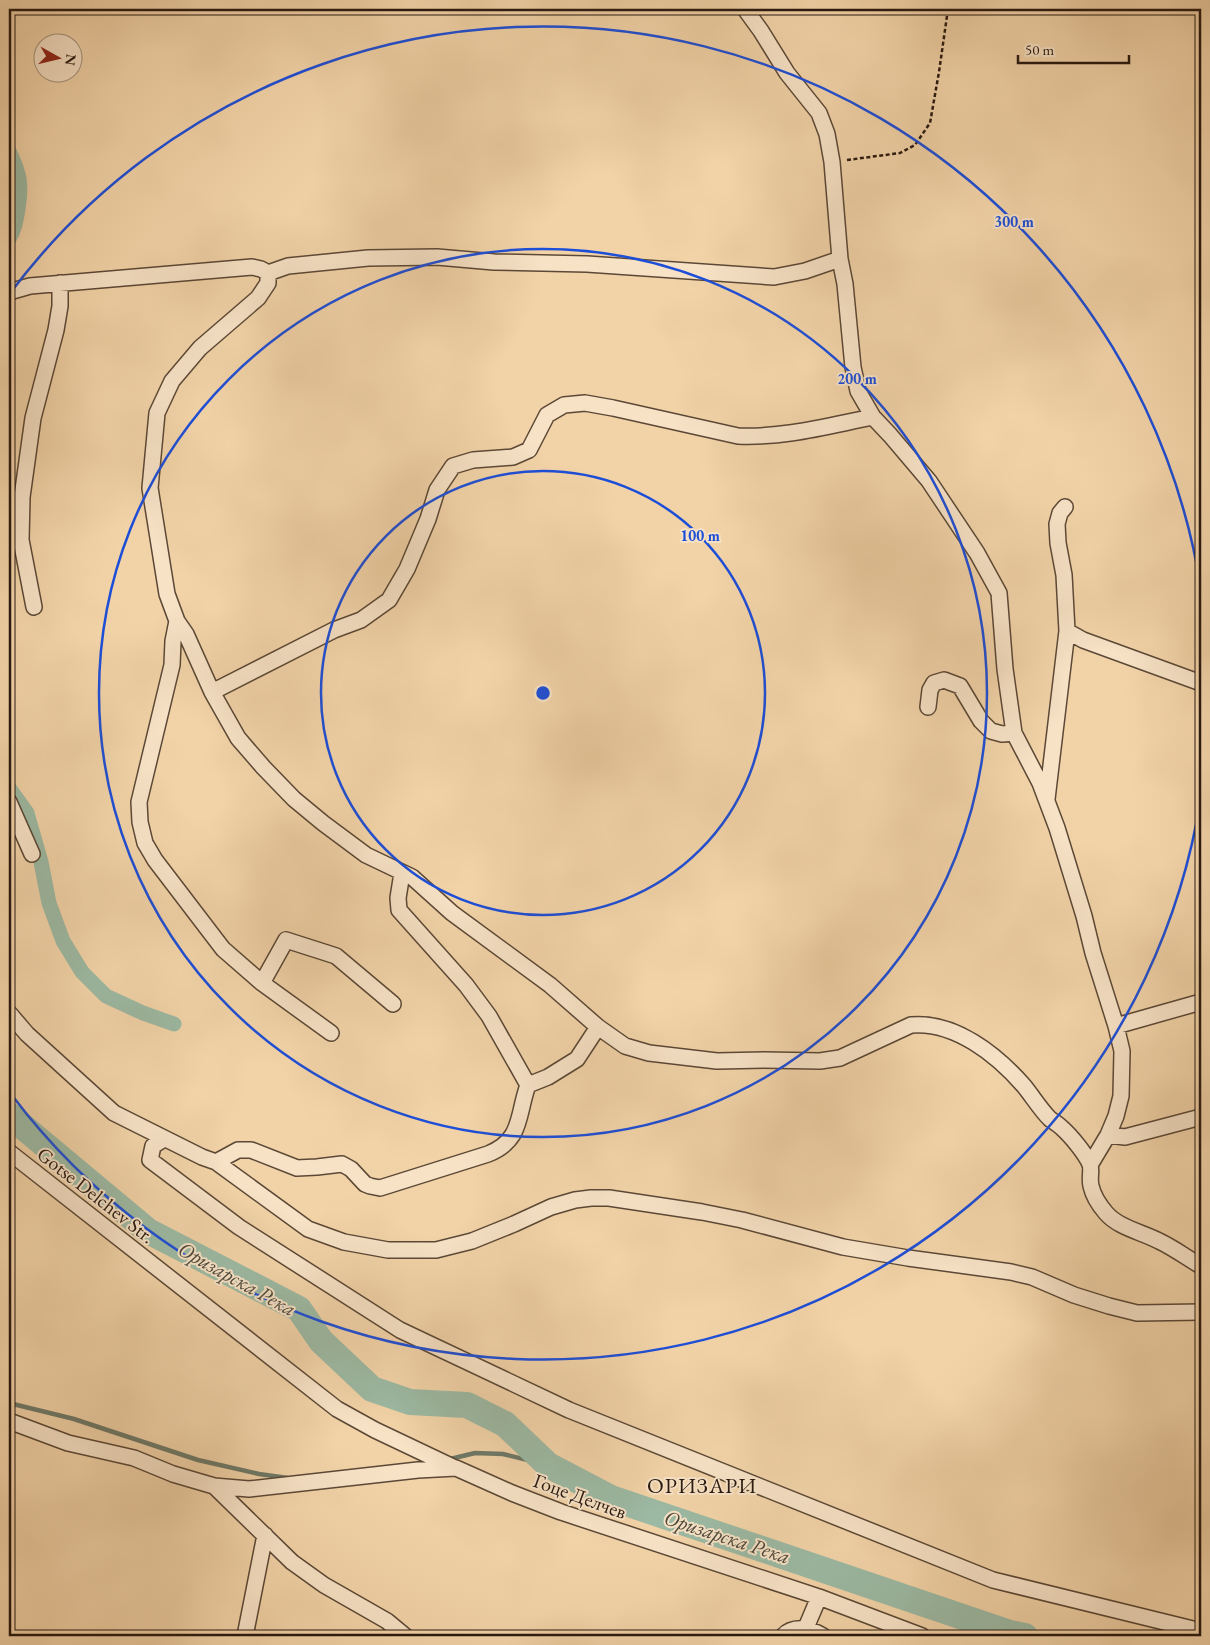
<svg xmlns="http://www.w3.org/2000/svg" width="1210" height="1645" viewBox="0 0 1210 1645" font-family="'EB Garamond',serif">
<style>
.lines{fill:none;stroke-linecap:round;stroke-linejoin:round}
.stream{stroke:#6e7968;stroke-width:4.5}
.canal{stroke:#9cb9a3;stroke-width:15}
.river{stroke:#9cb9a3;stroke-width:26}
.street-casing{stroke:#5b4836;stroke-width:18}
.path{stroke:#291910;stroke-width:2.5;stroke-dasharray:4 2.5;stroke-linecap:butt}
.street{stroke:#f7e2c6;stroke-width:15}
.ring{fill:none;stroke:#1d4ed8;stroke-width:2.5}
.labels{text-anchor:middle;stroke-width:4;stroke-linejoin:round;paint-order:stroke}
.street-label{font-size:20px;fill:#291910;stroke:#f7e2c6}
.water-label{font-size:21px;font-style:italic;fill:#4c493c;stroke:#f7e2c6}
.quarter-label{font-size:22px;letter-spacing:1px;fill:#291910;stroke:#f7e2c6}
.centre{fill:#1d4ed8;stroke:#f7e2c6;stroke-width:2.5}
.ring-label{font-size:15px;text-anchor:middle;font-weight:bold;fill:#1d4ed8;stroke:#f7e2c6;stroke-width:4;stroke-linejoin:round;paint-order:stroke}
</style>
<rect width="100%" height="100%" fill="#f2d3a8"/>
<filter id="stains"><feTurbulence type="fractalNoise" baseFrequency=".004" numOctaves="4"/><feColorMatrix values="0 0 0 0 .2 0 0 0 0 .09 0 0 0 0 .02 0 0 0 .5 -.17"/></filter>
<radialGradient id="worn" r=".72"><stop offset=".6" stop-color="#630" stop-opacity="0"/><stop offset="1" stop-color="#630" stop-opacity=".3"/></radialGradient>
<g class="lines">
<path class="stream" d="M 9,1403 L 74,1419 L 198,1460 L 259,1474 L 288,1478
M 446,1460 L 475,1453 L 503,1454 L 548,1465"/>
<path class="canal" d="M 9,151 C 20,173 22,185 18,209 C 16,220 15,229 9,239
M 9,788 L 27,813 L 41,862 L 49,903 L 63,941 L 82,972 L 106,996 L 143,1013 L 174,1024"/>
<path class="river" d="M 9,1115 L 148,1231 L 299,1309 L 321,1341 L 372,1389 L 410,1402 L 467,1405 L 505,1424 L 548,1465 L 611,1498 L 1010,1633 L 1025,1636"/>
<defs>
<path id="street" d="M 745,9 L 761,31 L 787,73 L 819,113 L 827,134 L 832,162 L 840,259 L 845,284 L 853,367 L 858,391 L 873,417 L 890,435 L 929,481 L 977,553 L 999,593 L 1005,669 L 1014,733 L 1040,783 L 1057,828 L 1084,916 L 1093,953 L 1116,1026 L 1122,1051 L 1121,1096 L 1116,1116 L 1108,1135 L 1090,1165
M 268,273 L 288,266 L 368,258 L 437,257 L 494,262 L 587,264 L 774,277 L 805,271 L 840,259
M 9,292 L 30,286 L 252,267 L 261,269 L 268,273 L 268,283 L 258,298 L 200,348 L 172,381 L 157,413 L 150,488 L 167,594 L 177,621 L 186,634 L 212,692 L 238,738 L 263,767 L 294,799 L 323,823 L 366,855 L 412,877 L 452,913 L 550,985 L 598,1027 L 625,1046 L 649,1053 L 717,1061 L 764,1060 L 820,1061 L 840,1058 L 911,1025 C 955,1021 997,1055 1024,1086 C 1033,1097 1040,1109 1050,1119 C 1054,1122 1058,1124 1062,1128 C 1071,1136 1085,1153 1090,1164 C 1092,1170 1089,1179 1091,1186 C 1093,1195 1100,1206 1106,1213 C 1119,1228 1142,1232 1159,1241 C 1174,1248 1187,1258 1201,1266
M 34,607 L 21,540 L 22,497 L 33,418 L 56,330 L 60,306 L 60,283
M 177,621 L 173,641 L 172,665 L 139,802 L 140,822 L 145,843 L 155,860 L 223,949 L 262,983 L 331,1033
M 1067,631 L 1083,640 L 1201,683
M 212,692 L 334,630 L 361,620 L 389,600 L 407,569 L 428,519 L 437,490 L 453,466 L 473,460 L 513,457 L 529,450 L 547,415 L 564,405 L 585,403 L 613,408 L 738,436 C 784,438 827,426 873,417
M 928,707 L 930,690 L 934,683 L 944,680 L 960,686 L 981,721 L 991,731 L 1002,734 L 1014,733
M 1047,799 L 1067,631 L 1064,575 L 1058,543 L 1057,524 L 1060,513 L 1065,507
M 9,802 L 32,854
M 402,873 L 398,898 L 399,910 L 466,985 L 489,1016 L 528,1085
M 262,983 L 286,940 L 336,956 L 393,1004
M 9,1013 L 27,1034 L 114,1113 L 202,1157 L 216,1162 L 308,1229 L 344,1242 L 388,1250 L 436,1250 L 472,1241 L 514,1224 L 551,1207 L 575,1200 L 591,1198 L 609,1198 L 702,1212 L 742,1220 L 843,1247 L 908,1258 L 1011,1272 L 1032,1277 L 1074,1295 L 1109,1306 L 1137,1313 L 1201,1312
M 1116,1026 L 1201,1002
M 1108,1135 L 1125,1137 L 1201,1117
M 164,1139 L 153,1146 L 150,1160 L 239,1227 L 400,1330 L 569,1410 L 993,1580 L 1201,1631
M 9,1152 L 337,1409 L 375,1430 L 455,1468
M 216,1162 L 238,1150 L 251,1150 L 297,1168 L 317,1167 L 342,1164 L 351,1169 L 365,1184 L 370,1186 L 380,1188 L 488,1154 C 523,1140 517,1115 528,1085 L 548,1077 L 577,1059 L 598,1027
M 9,1421 L 68,1443 L 134,1458 L 173,1474 L 214,1486 L 292,1562 L 324,1585 L 387,1621 L 405,1636
M 214,1486 L 249,1489 L 418,1470 L 456,1468 L 512,1493 L 561,1512 L 819,1597 L 922,1636
M 805,1630 L 819,1597
M 245,1636 L 265,1535
M 783,1636 C 793,1625 811,1628 823,1636"/>
</defs>
<use href="#street" class="street-casing"/>
<path class="path" d="M 847,160 L 900,153 L 915,145 L 930,123 L 939,72 L 948,9"/>
<use href="#street" class="street"/>
</g>
<g class="ring">
<circle cx="543" cy="693" r="222"/>
<circle cx="543" cy="693" r="444"/>
<path d="M1201 797A666 666 0 0 1 11 1094M11 292A666 666 0 0 1 1201 589"/>
</g>
<g class="labels">
<g class="street-label">
<text transform="translate(96 1195) rotate(38)" y="7">Gotse Delchev Str.</text>
<text transform="translate(580 1496) rotate(20)" y="7">Гоце Делчев</text>
</g>
<g class="water-label">
<text transform="translate(237 1279) rotate(29)" y="7">Оризарска Река</text>
<text transform="translate(727 1537) rotate(18)" y="7">Оризарска Река</text>
</g>
<g class="quarter-label">
<text x="702" y="1493">ОРИЗАРИ</text>
</g>
</g>
<circle cx="543" cy="693" r="8" class="centre"/>
<g class="ring-label">
<text x="1014" y="227">300 m</text>
<text x="857" y="384">200 m</text>
<text x="700" y="541">100 m</text>
</g>
<rect width="1210" height="1645" fill="none" stroke="#f2d3a8" stroke-width="30"/>
<rect x="10" y="10" width="1190" height="1625" fill="none" stroke="#291910" stroke-width="2.5"/>
<rect x="15" y="15" width="1180" height="1615" fill="none" stroke="#291910"/>
<g transform="translate(58 58) rotate(98)"><circle r="24" fill="#f7e2c6" stroke="#a5927d"/>
<path d="M0-4L9 19L0 12L-9 19Z" fill="#8f2418"/>
<text y="-8" font-size="14" font-weight="bold" text-anchor="middle" fill="#291910">N</text>
</g>
<path d="M1018 55v8h111v-8" fill="none" stroke="#291910" stroke-width="2.5"/>
<text x="1025" y="55" font-size="15" fill="#291910" stroke="#f7e2c6" stroke-width="4" paint-order="stroke">50 m</text>
<rect width="100%" height="100%" filter="url(#stains)"/>
<rect width="100%" height="100%" fill="url(#worn)"/>
</svg>
